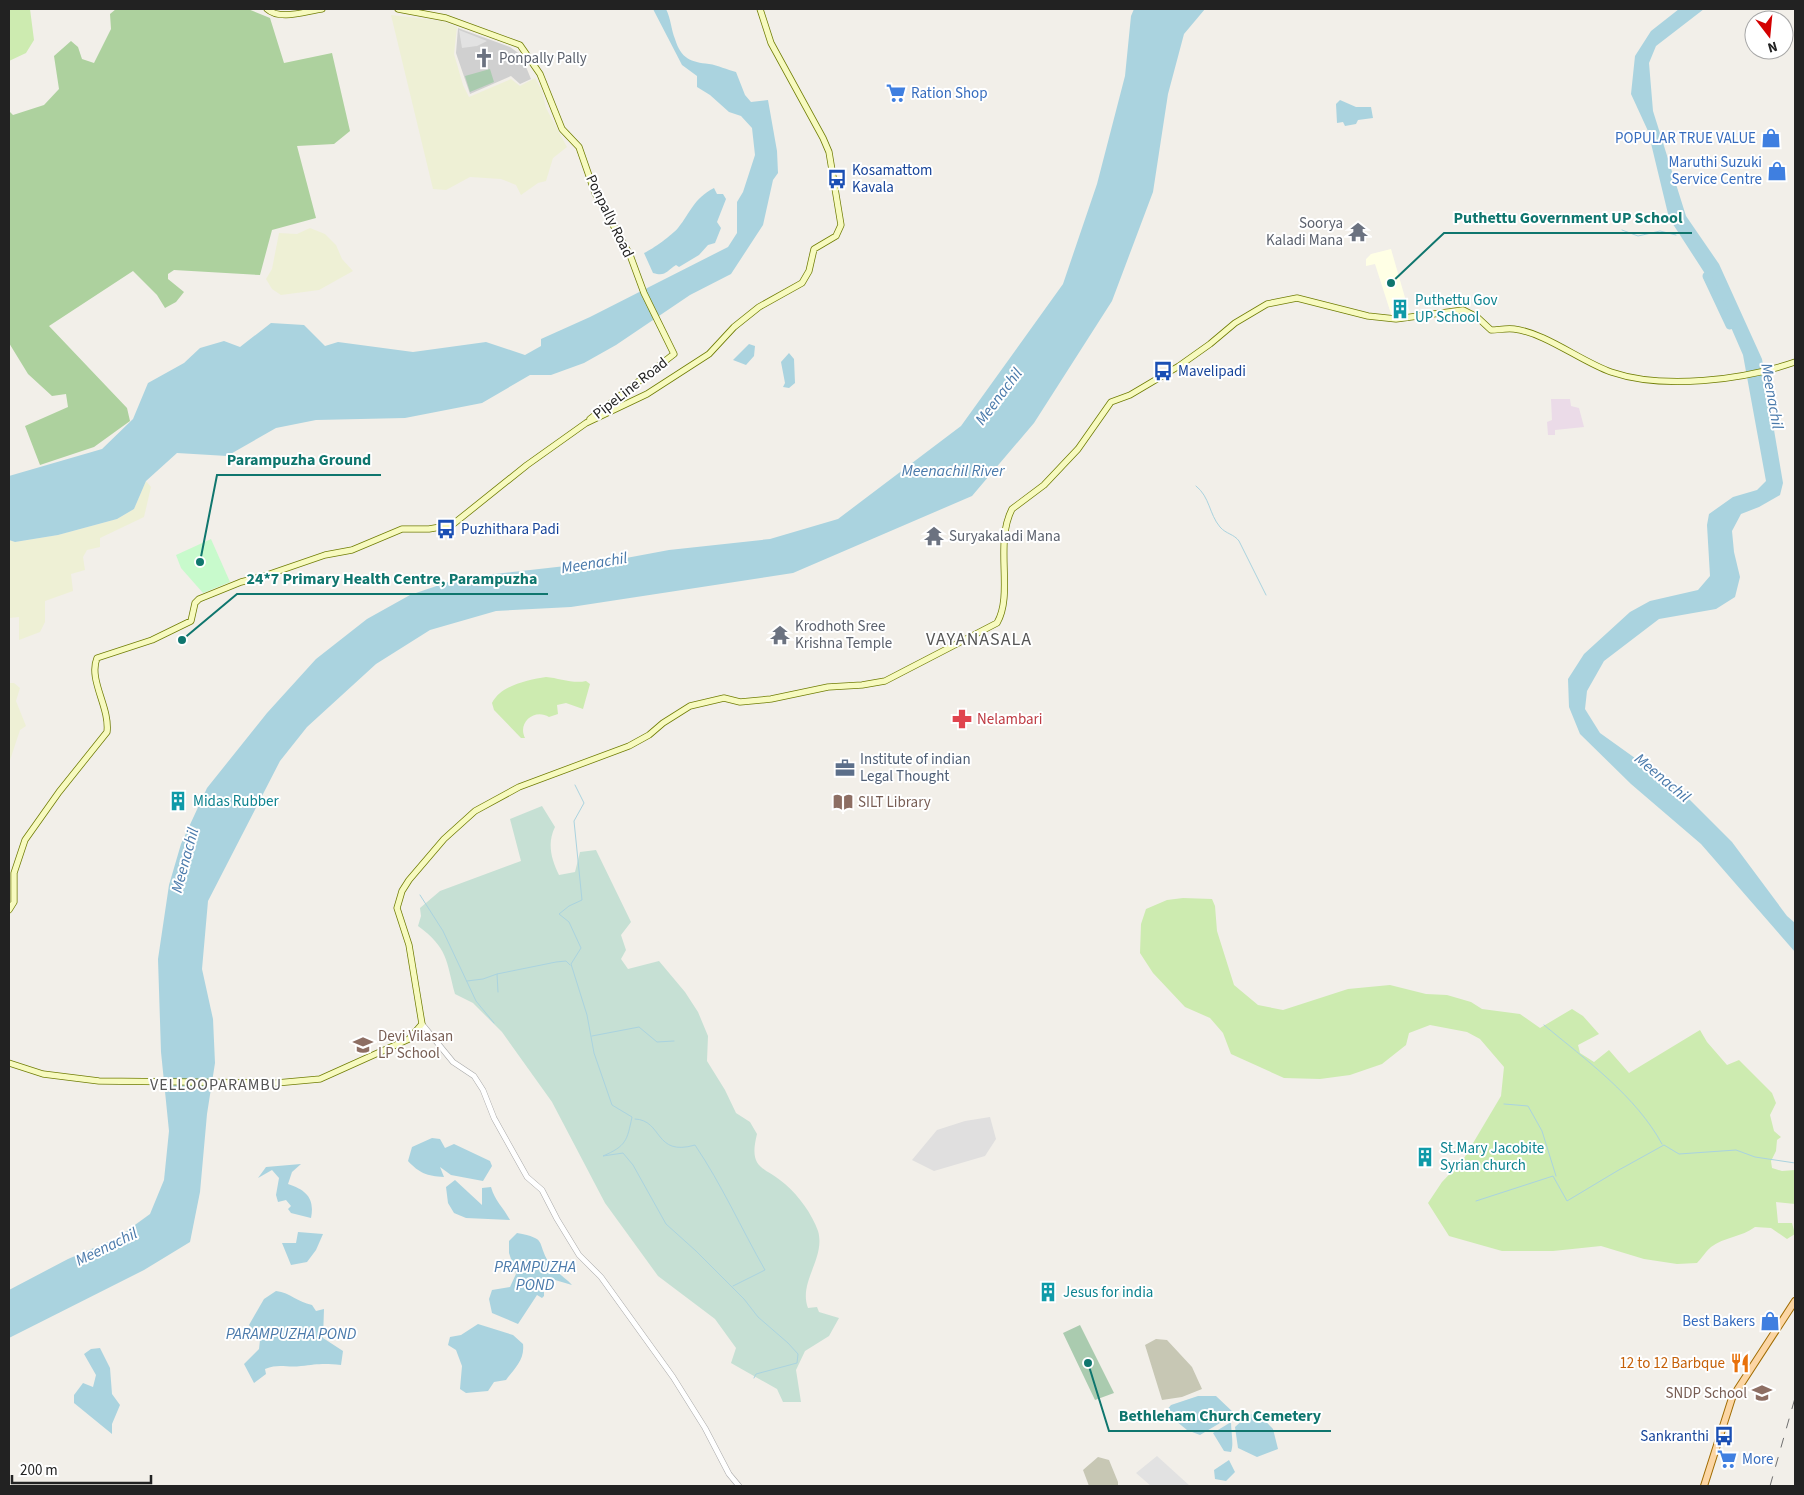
<svg xmlns="http://www.w3.org/2000/svg" width="1804" height="1495" viewBox="0 0 1804 1495" font-family="'Source Sans 3',sans-serif">
<style>
.residential{fill:#e0dfdf}
.industrial{fill:#ebdbe8}
.education{fill:#ffffe5}
.religious{fill:#d0d0d0}
.construction{fill:#c7c7b4}
.farmland{fill:#eef0d5}
.grass{fill:#cdebb0}
.forest{fill:#add19e}
.wetland{fill:#c6e0d4}
.cemetery{fill:#aacbaf}
.park{fill:#c8facc}
.parking{fill:#e2e2e2}
.water{fill:#aad3df}
.lines{fill:none;stroke-linecap:round;stroke-linejoin:round}
.stream{stroke:#aad3df;stroke-width:1}
.river{stroke:#aad3df;stroke-width:9}
.tertiary-casing{stroke:#a9a9a9;stroke-width:6}
.secondary-casing{stroke:#707d05;stroke-width:7}
.primary-casing{stroke:#a06b00;stroke-width:8}
.tertiary{stroke:#fff;stroke-width:5}
.secondary{stroke:#f7fabf;stroke-width:5.5}
.primary{stroke:#fcd6a4;stroke-width:6}
.rail{stroke:#707070;stroke-width:1;stroke-dasharray:10 10;stroke-linecap:butt}
.labels{text-anchor:middle;stroke-width:4;stroke-linejoin:round;paint-order:stroke}
.worship-label{font-size:15px;fill:#5b616d;stroke:#fff;text-anchor:start}
.shop-label{font-size:15px;fill:#366cbe;stroke:#fff;text-anchor:end}
.transit-label{font-size:15px;fill:#164399;stroke:#fff;text-anchor:start}
.street-label{font-size:15px;fill:#222;stroke:#fff}
.culture-label{font-size:15px;fill:#0d838f;stroke:#fff;text-anchor:start}
.health-label{font-size:15px;fill:#be3a42;stroke:#fff;text-anchor:start}
.service-label{font-size:15px;fill:#4e5e75;stroke:#fff;text-anchor:start}
.education-label{font-size:15px;fill:#785e54;stroke:#fff;text-anchor:start}
.food-label{font-size:15px;fill:#c56008;stroke:#fff;text-anchor:end}
.water-label{font-size:16px;font-style:italic;fill:#4a7aab;stroke:#fff}
.neighbourhood-label{font-size:16px;letter-spacing:1px;fill:#555;stroke:#fff}
.quarter-label{font-size:18px;letter-spacing:1px;fill:#555;stroke:#fff}
.leader{fill:none;stroke:#0f766e;stroke-width:2}
.callout-dot{fill:#0f766e;stroke:#fff;stroke-width:2}
.callout-label{font-size:16px;text-anchor:middle;font-weight:bold;fill:#0f766e;stroke:#fff;stroke-width:4;stroke-linejoin:round;paint-order:stroke}
</style>
<rect width="100%" height="100%" fill="#f2efe9"/>
<path class="residential" d="M 990,1117 L 996,1139 L 985,1156 L 934,1171 L 912,1160 L 937,1130 L 965,1121 Z"/>
<path class="industrial" d="M 1551,399 L 1570,399 L 1571,406 L 1579,408 L 1584,427 L 1555,430 L 1555,435 L 1548,435 L 1547,422 L 1552,420 Z"/>
<path class="education" d="M 1391,249 L 1406,301 L 1411,315 L 1392,317 L 1375,264 L 1366,266 L 1366,259 L 1371,254 Z"/>
<path class="religious" d="M 458,28 L 510,47 L 521,55 L 531,79 L 520,84 L 511,76 L 470,94 L 456,53 Z"/>
<path class="construction" d="M 1156,1339 L 1167,1340 L 1192,1367 L 1202,1389 L 1182,1397 L 1162,1400 L 1145,1345 Z
M 1098,1457 L 1109,1460 L 1118,1482 L 1118,1486 L 1089,1486 L 1083,1470 Z"/>
<path class="farmland" d="M 391,15 L 442,21 L 457,27 L 454,54 L 463,85 L 469,97 L 511,79 L 520,86 L 535,78 L 542,91 L 546,108 L 567,147 L 553,158 L 546,181 L 538,183 L 521,195 L 516,185 L 501,179 L 470,177 L 446,190 L 433,189 Z
M 310,228 L 325,234 L 336,245 L 342,259 L 353,271 L 319,290 L 281,295 L 272,289 L 266,279 L 272,269 L 279,233 L 297,234 Z
M 146,481 L 151,487 L 144,517 L 100,538 L 100,547 L 87,550 L 83,557 L 85,570 L 71,574 L 73,591 L 45,601 L 45,622 L 40,632 L 19,640 L 19,617 L 9,618 L 9,540 L 15,542 L 58,535 L 117,519 L 134,509 Z
M 9,683 L 14,683 L 20,688 L 16,701 L 26,726 L 20,730 L 9,763 Z"/>
<path class="grass" d="M 9,9 L 30,9 L 34,40 L 26,53 L 9,61 Z
M 546,677 C 559,678 573,684 586,681 L 590,684 L 583,709 L 566,703 L 557,705 L 558,714 L 549,717 C 535,708 517,722 525,738 L 521,738 L 494,710 L 492,703 C 501,685 528,680 546,677 Z
M 1183,898 L 1212,899 L 1215,906 L 1217,931 L 1234,985 L 1258,1005 L 1283,1010 L 1348,989 L 1390,985 L 1426,994 L 1447,995 L 1471,1002 L 1482,1009 L 1520,1014 L 1540,1028 L 1572,1009 L 1583,1016 L 1599,1034 L 1578,1045 L 1580,1053 L 1594,1062 L 1609,1050 L 1629,1073 L 1700,1030 L 1707,1042 L 1727,1065 L 1739,1060 L 1772,1093 L 1776,1103 L 1770,1115 L 1774,1131 L 1781,1137 L 1777,1140 L 1776,1151 L 1771,1161 L 1772,1168 L 1782,1171 L 1795,1170 L 1795,1204 L 1776,1202 L 1778,1223 L 1792,1223 L 1795,1234 L 1787,1239 L 1771,1228 L 1755,1227 C 1742,1237 1724,1237 1711,1247 C 1706,1251 1702,1258 1697,1263 L 1677,1264 L 1644,1259 L 1601,1246 L 1553,1251 L 1502,1251 L 1449,1236 L 1428,1203 L 1442,1182 L 1463,1160 L 1501,1096 L 1504,1067 L 1480,1039 L 1467,1032 L 1430,1025 L 1409,1033 L 1406,1045 L 1382,1064 L 1350,1075 L 1320,1079 L 1284,1078 L 1231,1054 L 1223,1033 L 1210,1018 L 1185,1007 L 1153,973 L 1140,953 L 1141,924 L 1146,909 L 1167,900 Z"/>
<path class="forest" d="M 116,9 L 248,9 L 270,18 L 284,63 L 332,53 L 350,131 L 334,144 L 297,146 L 316,218 L 272,230 L 260,275 L 174,270 L 168,274 L 168,279 L 184,292 L 176,302 L 165,308 L 157,295 L 133,271 L 49,326 L 127,408 L 130,421 L 94,447 L 40,465 L 25,426 L 68,407 L 66,394 L 52,396 L 28,374 L 9,343 L 9,111 L 13,115 L 44,105 L 59,89 L 54,56 L 71,41 L 78,47 L 82,59 L 94,63 L 111,29 L 110,14 Z"/>
<path class="wetland" d="M 542,806 L 555,827 C 547,843 551,859 559,875 L 575,872 L 580,852 L 596,850 L 631,922 L 621,935 L 626,950 L 621,959 L 628,969 L 659,961 L 685,992 L 698,1012 L 708,1036 L 707,1061 L 725,1090 L 736,1113 L 750,1122 L 757,1134 C 748,1170 764,1166 785,1184 C 799,1196 812,1214 818,1231 C 826,1258 798,1282 808,1308 L 817,1307 L 819,1312 L 839,1318 L 829,1336 L 805,1351 L 796,1370 L 801,1402 L 783,1402 L 777,1389 L 731,1363 L 736,1348 L 715,1319 L 658,1276 L 605,1203 L 552,1102 L 502,1032 L 473,1003 L 455,994 C 446,960 448,948 418,926 L 421,916 L 420,908 L 440,891 L 521,861 L 510,819 Z"/>
<path class="cemetery" d="M 490,69 L 494,82 L 470,92 L 465,76 Z
M 1080,1325 L 1114,1393 L 1095,1400 L 1063,1333 Z"/>
<path class="park" d="M 211,539 L 230,582 L 203,593 L 181,568 L 176,555 Z"/>
<path class="parking" d="M 459,30 L 487,41 L 477,46 L 462,48 Z
M 1157,1456 L 1190,1486 L 1151,1486 L 1136,1473 Z"/>
<path class="water" d="M 653,9 L 666,9 C 671,19 671,29 675,39 C 681,59 691,62 709,64 C 718,65 727,70 736,72 L 745,95 L 751,102 L 768,100 L 777,151 L 778,173 L 773,180 L 763,225 L 731,274 L 690,295 L 616,345 L 584,363 L 551,375 L 530,375 L 482,403 L 405,418 L 316,420 L 276,428 L 227,456 L 177,453 L 146,481 L 134,509 L 117,519 L 58,535 L 15,542 L 9,540 L 9,476 L 102,449 L 133,419 L 148,383 L 184,363 L 200,348 L 224,341 L 240,347 L 271,323 L 304,325 L 325,346 L 338,342 L 413,352 L 486,342 L 525,355 L 541,346 L 541,339 L 590,317 L 728,247 L 737,233 L 737,202 L 743,192 L 755,155 L 752,128 L 741,116 L 729,112 L 710,95 L 697,87 L 697,76 L 682,65 Z
M 1134,9 L 1205,9 L 1184,34 L 1168,94 L 1153,192 L 1112,301 L 1034,423 L 972,496 L 793,573 L 571,607 L 496,611 L 430,630 L 376,664 L 307,727 L 280,761 L 208,901 L 202,969 L 213,1019 L 215,1063 L 207,1114 L 200,1192 L 190,1242 L 144,1270 L 9,1338 L 9,1290 L 68,1259 L 117,1238 L 150,1214 L 164,1180 L 169,1131 L 161,1052 L 158,959 L 169,885 L 181,844 L 207,788 L 267,713 L 316,659 L 367,619 L 410,595 L 460,578 L 610,561 L 669,550 L 770,539 L 838,519 L 961,426 L 1063,284 L 1097,184 L 1125,76 L 1131,16 Z
M 1679,9 L 1704,9 L 1656,46 L 1649,63 L 1653,111 L 1686,216 L 1719,264 L 1762,359 L 1783,483 L 1780,495 L 1759,507 L 1741,514 L 1732,531 L 1734,552 L 1740,577 L 1735,597 L 1716,609 L 1659,619 L 1604,661 L 1587,691 L 1585,709 L 1600,733 L 1681,791 L 1732,842 L 1787,916 L 1795,923 L 1795,952 L 1701,844 L 1631,784 L 1580,734 L 1569,707 L 1568,679 L 1584,654 L 1630,612 L 1650,601 L 1698,590 L 1710,576 L 1707,525 L 1709,514 L 1733,497 L 1757,490 L 1766,481 L 1743,355 L 1713,286 L 1669,218 L 1648,131 L 1631,94 L 1635,56 L 1651,31 Z
M 1340,100 L 1356,107 L 1371,107 L 1373,118 L 1358,120 L 1356,124 L 1345,126 L 1343,122 L 1337,123 L 1336,104 Z
M 714,188 L 717,194 L 723,194 L 726,199 L 717,222 L 721,228 L 715,243 L 708,245 L 699,255 L 679,267 L 676,265 C 666,271 666,277 653,273 L 644,253 C 653,249 672,235 678,228 C 691,212 693,199 714,188 Z
M 749,344 L 755,346 L 754,356 L 746,365 L 733,360 Z
M 789,353 L 794,359 L 795,383 L 789,388 L 783,387 L 785,383 L 781,362 Z
M 432,1138 L 440,1139 L 445,1148 L 454,1144 L 490,1161 L 492,1166 L 483,1181 L 451,1175 L 440,1167 L 444,1177 C 427,1176 419,1173 408,1161 L 412,1147 Z
M 301,1164 L 292,1172 L 288,1184 C 306,1190 315,1198 311,1218 L 291,1213 L 288,1209 L 291,1206 L 286,1200 L 278,1202 L 276,1195 L 279,1178 L 272,1170 L 258,1178 L 266,1167 Z
M 455,1180 L 482,1205 L 482,1188 L 491,1187 C 495,1201 503,1207 510,1220 L 466,1218 L 454,1213 L 448,1203 L 446,1187 Z
M 298,1232 L 323,1234 L 316,1250 L 307,1262 L 291,1265 L 282,1243 L 296,1243 Z
M 517,1233 C 548,1239 536,1241 549,1263 C 554,1271 566,1278 572,1285 L 555,1280 L 554,1288 L 544,1291 L 544,1296 L 542,1298 L 537,1295 L 518,1324 L 492,1313 L 489,1299 L 492,1290 L 510,1287 L 516,1274 L 509,1253 L 509,1241 Z
M 276,1291 C 291,1293 297,1302 312,1305 L 316,1311 L 324,1309 L 323,1338 L 343,1351 L 341,1365 C 324,1363 317,1364 301,1366 C 286,1368 280,1363 265,1369 L 266,1374 L 254,1383 L 244,1364 L 259,1349 L 260,1340 L 249,1325 L 264,1299 Z
M 478,1324 L 513,1335 L 523,1344 C 525,1360 514,1369 506,1380 L 494,1382 L 488,1391 L 466,1393 L 460,1389 L 462,1366 L 456,1350 L 448,1345 L 450,1337 L 461,1335 Z
M 100,1348 L 110,1368 L 112,1394 L 120,1405 L 112,1424 L 112,1434 L 74,1403 L 74,1395 L 83,1383 L 93,1387 L 96,1375 L 84,1354 L 91,1349 Z
M 1198,1396 L 1216,1396 L 1235,1414 L 1200,1435 L 1187,1430 L 1165,1412 L 1171,1405 Z
M 1257,1412 L 1273,1429 L 1278,1449 L 1257,1457 L 1238,1448 L 1235,1427 L 1247,1416 Z
M 1231,1422 C 1231,1431 1234,1445 1231,1452 L 1224,1451 L 1213,1433 Z
M 1229,1460 L 1235,1472 L 1226,1481 L 1215,1479 L 1214,1470 Z"/>
<g class="lines">
<path class="stream" d="M 1622,230 L 1638,236 L 1660,231 L 1676,235
M 1196,486 C 1210,497 1209,514 1220,527 C 1226,534 1234,534 1239,541 L 1266,595
M 575,785 L 584,803 L 574,821 L 582,900 L 569,906 L 559,914 L 569,922 L 581,948 L 571,964 L 587,1015 L 594,1053 L 612,1105 L 632,1117 C 627,1141 626,1146 603,1156 L 623,1153 L 633,1165 L 666,1224 L 696,1251 L 744,1299 L 758,1317 L 788,1343 L 798,1354 L 797,1363 L 756,1374 L 754,1378
M 420,895 L 443,931 L 476,1001 L 494,1023
M 467,981 L 483,979 L 497,974
M 498,992 L 497,974 L 556,962 L 566,961 L 570,965
M 1544,1025 C 1586,1060 1636,1096 1662,1144
M 592,1036 L 639,1027 L 657,1042 L 674,1041
M 1504,1104 L 1528,1106 L 1542,1131 L 1556,1176
M 635,1119 C 663,1120 654,1157 695,1145 C 722,1185 741,1228 765,1270 L 733,1286
M 1476,1201 L 1553,1176 L 1567,1201 L 1617,1171 L 1664,1145 L 1679,1154 L 1736,1150 L 1755,1157 L 1795,1163"/>
<path class="river" d="M 1707,276 L 1730,325"/>
<defs>
<path id="tertiary" d="M 422,1024 L 453,1062 L 474,1076 L 483,1090 L 494,1118 L 527,1177 L 542,1190 L 557,1219 L 579,1255 L 601,1277 L 673,1377 L 705,1428 L 729,1474 L 739,1486"/>
<path id="secondary" d="M 267,9 C 280,21 306,11 322,9
M 398,9 L 446,18 L 520,45 L 540,74 L 562,129 L 579,147 L 595,193 L 630,255 L 644,293 L 674,354 L 590,419
M 9,910 L 14,902 L 14,873 L 25,840 L 59,792 L 107,732 C 110,707 88,680 97,658 L 152,640 L 191,621 L 195,603 L 199,599 L 241,582 L 264,576 L 325,555 L 352,550 L 402,529 L 429,529 L 452,525 L 527,465 L 586,423 L 647,394 L 709,354 L 734,327 L 759,307 L 802,283 L 809,271 L 814,249 L 836,236 L 841,225 L 829,152 L 823,138 L 771,43 L 760,9
M 9,1063 L 43,1074 L 99,1081 L 276,1083 L 320,1079 L 409,1039 L 422,1024 L 409,945 L 397,908 L 402,891 L 409,880 L 444,839 L 475,811 L 519,787 L 629,746 L 649,735 L 663,723 L 690,706 L 724,698 L 740,702 L 771,699 L 828,687 L 862,685 L 885,681 L 997,623 C 1014,594 994,544 1012,509 L 1044,485 L 1078,449 L 1111,402 L 1130,395 L 1179,366 L 1210,344 L 1235,323 L 1267,304 L 1297,298 L 1368,316 L 1396,319 L 1463,310 L 1477,317 L 1491,330 C 1498,330 1506,328 1514,329 C 1546,333 1580,361 1611,372 C 1664,390 1743,380 1795,362"/>
<path id="primary" d="M 1704,1486 L 1732,1398 L 1795,1301"/>
</defs>
<use href="#tertiary" class="tertiary-casing"/>
<use href="#secondary" class="secondary-casing"/>
<use href="#primary" class="primary-casing"/>
<use href="#tertiary" class="tertiary"/>
<use href="#secondary" class="secondary"/>
<use href="#primary" class="primary"/>
<path class="rail" d="M 1770,1486 L 1795,1398"/>
</g>
<defs>
<symbol id="church-bare" viewBox="-9 -9 18 18"><path d="M-1.2-6h2.4v3.5h3.3v2.4h-3.3V6h-2.4V-.1h-3.3v-2.4h3.3Z" fill="#6b7280" stroke="#fff" stroke-width="2.5" paint-order="stroke"/></symbol>
<symbol id="supermarket-bare" viewBox="-9 -9 18 18"><path d="M-6-5.5h2.5l.6 2H6L4.5 2H-2.5L-4.4-4H-6ZM-1.5 3.2a1.3 1.3 0 1 0 .1 0ZM3 3.2a1.3 1.3 0 1 0 .1 0Z" fill="#3f7fe0" stroke="#fff" stroke-width="2.5" paint-order="stroke"/></symbol>
<symbol id="shop-bare" viewBox="-9 -9 18 18"><path d="M-5-2.5h2.3a2.7 3.5 0 0 1 5.4 0H5L5.5 6h-11ZM-1.5-2.5h3a1.5 2.3 0 0 0-3 0Z" fill="#3f7fe0" stroke="#fff" stroke-width="2.5" paint-order="stroke"/></symbol>
<symbol id="bus-bare" viewBox="-9 -9 18 18"><path d="M-5-6H5V4H4V6H2V4H-2V6H-4V4H-5ZM-3.5-4V0h7V-4ZM-3.5 1.2v1.5H-2V1.2ZM2 1.2v1.5H3.5V1.2Z" fill="#1a4fb4" stroke="#fff" stroke-width="2.5" paint-order="stroke"/></symbol>
<symbol id="temple-bare" viewBox="-9 -9 18 18"><path d="M0-6L5-2H3V0L6.5 2.5H4V6H1.5V3h-3V6H-4V2.5H-6.5L-3 0V-2H-5Z" fill="#6b7280" stroke="#fff" stroke-width="2.5" paint-order="stroke"/></symbol>
<symbol id="building-bare" viewBox="-9 -9 18 18"><path d="M-4-6H4V6H1V3H-1V6H-4ZM-2.5-4.3h1.7v1.8h-1.7ZM.8-4.3h1.7v1.8H.8ZM-2.5-1h1.7V.8h-1.7ZM.8-1h1.7V.8H.8Z" fill="#0f9aa8" stroke="#fff" stroke-width="2.5" paint-order="stroke"/></symbol>
<symbol id="pharmacy-bare" viewBox="-9 -9 18 18"><path d="M-2-6h4v4h4v4h-4v4h-4v-4h-4v-4h4Z" fill="#e0444e" stroke="#fff" stroke-width="2.5" paint-order="stroke"/></symbol>
<symbol id="office-bare" viewBox="-9 -9 18 18"><path d="M-6-3h4V-5.5h4V-3h4V5H-6ZM-1-4.5V-3h2v-1.5ZM-6 0V1H6V0Z" fill="#5c6f8a" stroke="#fff" stroke-width="2.5" paint-order="stroke"/></symbol>
<symbol id="library-bare" viewBox="-9 -9 18 18"><path d="M-6-4Q-3-5.5-.7-3.5V5Q-3 3-6 4ZM6-4Q3-5.5 .7-3.5V5Q3 3 6 4Z" fill="#8d6e63" stroke="#fff" stroke-width="2.5" paint-order="stroke"/></symbol>
<symbol id="school-bare" viewBox="-9 -9 18 18"><path d="M0-5L7-2L0 1L-7-2ZM-4 1L0 2.5L4 1V4Q0 6-4 4Z" fill="#8d6e63" stroke="#fff" stroke-width="2.5" paint-order="stroke"/></symbol>
<symbol id="restaurant-bare" viewBox="-9 -9 18 18"><path d="M-5-6h1v4h1v-4h1v4h1v-4h1v5L-1.5 .5V6h-2V.5L-5-1ZM5-6V6H3V1.5H1.5Q1.5-4 5-6Z" fill="#e8710a" stroke="#fff" stroke-width="2.5" paint-order="stroke"/></symbol>
</defs>
<g fill-rule="evenodd">
<use href="#church-bare" x="470" y="44" width="28" height="28"/>
<use href="#supermarket-bare" x="882" y="79" width="28" height="28"/>
<use href="#shop-bare" x="1757" y="124" width="28" height="28"/>
<use href="#shop-bare" x="1763" y="157" width="28" height="28"/>
<use href="#bus-bare" x="823" y="165" width="28" height="28"/>
<use href="#temple-bare" x="1344" y="218" width="28" height="28"/>
<use href="#building-bare" x="1386" y="295" width="28" height="28"/>
<use href="#bus-bare" x="1149" y="357" width="28" height="28"/>
<use href="#bus-bare" x="432" y="515" width="28" height="28"/>
<use href="#temple-bare" x="920" y="522" width="28" height="28"/>
<use href="#temple-bare" x="766" y="621" width="28" height="28"/>
<use href="#pharmacy-bare" x="948" y="705" width="28" height="28"/>
<use href="#office-bare" x="831" y="754" width="28" height="28"/>
<use href="#building-bare" x="164" y="787" width="28" height="28"/>
<use href="#library-bare" x="829" y="788" width="28" height="28"/>
<use href="#school-bare" x="349" y="1031" width="28" height="28"/>
<use href="#building-bare" x="1411" y="1143" width="28" height="28"/>
<use href="#building-bare" x="1034" y="1278" width="28" height="28"/>
<use href="#shop-bare" x="1756" y="1307" width="28" height="28"/>
<use href="#restaurant-bare" x="1726" y="1349" width="28" height="28"/>
<use href="#school-bare" x="1748" y="1379" width="28" height="28"/>
<use href="#bus-bare" x="1710" y="1422" width="28" height="28"/>
<use href="#supermarket-bare" x="1713" y="1445" width="28" height="28"/>
</g>
<g class="labels">
<g class="worship-label">
<text x="499" y="63">Ponpally Pally</text>
<text x="1343" y="228" text-anchor="end">Soorya<tspan x="1343" dy="17">Kaladi Mana</tspan></text>
<text x="949" y="541">Suryakaladi Mana</text>
<text x="795" y="631">Krodhoth Sree<tspan x="795" dy="17">Krishna Temple</tspan></text>
</g>
<g class="shop-label">
<text x="911" y="98" text-anchor="start">Ration Shop</text>
<text x="1756" y="143">POPULAR TRUE VALUE</text>
<text x="1762" y="167">Maruthi Suzuki<tspan x="1762" dy="17">Service Centre</tspan></text>
<text x="1755" y="1326">Best Bakers</text>
<text x="1742" y="1464" text-anchor="start">More</text>
</g>
<g class="transit-label">
<text x="852" y="175">Kosamattom<tspan x="852" dy="17">Kavala</tspan></text>
<text x="1178" y="376">Mavelipadi</text>
<text x="461" y="534">Puzhithara Padi</text>
<text x="1709" y="1441" text-anchor="end">Sankranthi</text>
</g>
<g class="street-label">
<text transform="translate(610 216) rotate(64)" y="5">Ponpally Road</text>
<text transform="translate(630 388) rotate(-38)" y="5">PipeLine Road</text>
</g>
<g class="culture-label">
<text x="1415" y="305">Puthettu Gov<tspan x="1415" dy="17">UP School</tspan></text>
<text x="193" y="806">Midas Rubber</text>
<text x="1440" y="1153">St.Mary Jacobite<tspan x="1440" dy="17">Syrian church</tspan></text>
<text x="1063" y="1297">Jesus for india</text>
</g>
<g class="health-label">
<text x="977" y="724">Nelambari</text>
</g>
<g class="service-label">
<text x="860" y="764">Institute of indian<tspan x="860" dy="17">Legal Thought</tspan></text>
</g>
<g class="education-label">
<text x="858" y="807">SILT Library</text>
<text x="378" y="1041">Devi Vilasan<tspan x="378" dy="17">LP School</tspan></text>
<text x="1747" y="1398" text-anchor="end">SNDP School</text>
</g>
<g class="food-label">
<text x="1725" y="1368">12 to 12 Barbque</text>
</g>
<g class="water-label">
<text transform="translate(998 396) rotate(-53)" y="6">Meenachil</text>
<text transform="translate(1773 396) rotate(80)" y="6">Meenachil</text>
<text x="953" y="476">Meenachil River</text>
<text transform="translate(594 562) rotate(-9)" y="6">Meenachil</text>
<text transform="translate(1663 777) rotate(40)" y="6">Meenachil</text>
<text transform="translate(184 860) rotate(-75)" y="6">Meenachil</text>
<text transform="translate(106 1246) rotate(-26)" y="6">Meenachil</text>
<text x="535" y="1272">PRAMPUZHA<tspan x="535" dy="18">POND</tspan></text>
<text x="291" y="1339">PARAMPUZHA POND</text>
</g>
<g class="neighbourhood-label">
<text x="216" y="1090">VELLOOPARAMBU</text>
</g>
<g class="quarter-label">
<text x="979" y="645">VAYANASALA</text>
</g>
</g>
<path class="leader" d="M1391 283L1444 233H1692M200 562L217 475H381M182 640L237 594H548M1088 1363L1109 1431H1331"/>
<g class="callout-dot">
<circle cx="1391" cy="283" r="5"/>
<circle cx="200" cy="562" r="5"/>
<circle cx="182" cy="640" r="5"/>
<circle cx="1088" cy="1363" r="5"/>
</g>
<g class="callout-label">
<text x="1568" y="223">Puthettu Government UP School</text>
<text x="299" y="465">Parampuzha Ground</text>
<text x="392" y="584">24*7 Primary Health Centre, Parampuzha</text>
<text x="1220" y="1421">Bethleham Church Cemetery</text>
</g>
<rect width="1804" height="1495" fill="none" stroke="#222222" stroke-width="20"/>
<g transform="translate(1769 35) rotate(164)"><circle r="24" fill="#ffffff" stroke="#a7a7a7"/>
<path d="M0-4L9 19L0 12L-9 19Z" fill="#d40000"/>
<text y="-8" font-size="14" font-weight="bold" text-anchor="middle" fill="#222222">N</text>
</g>
<path d="M12 1475v8h139v-8" fill="none" stroke="#222222" stroke-width="2.5"/>
<text x="20" y="1475" font-size="15" fill="#222222" stroke="#ffffff" stroke-width="4" paint-order="stroke">200 m</text>
</svg>
